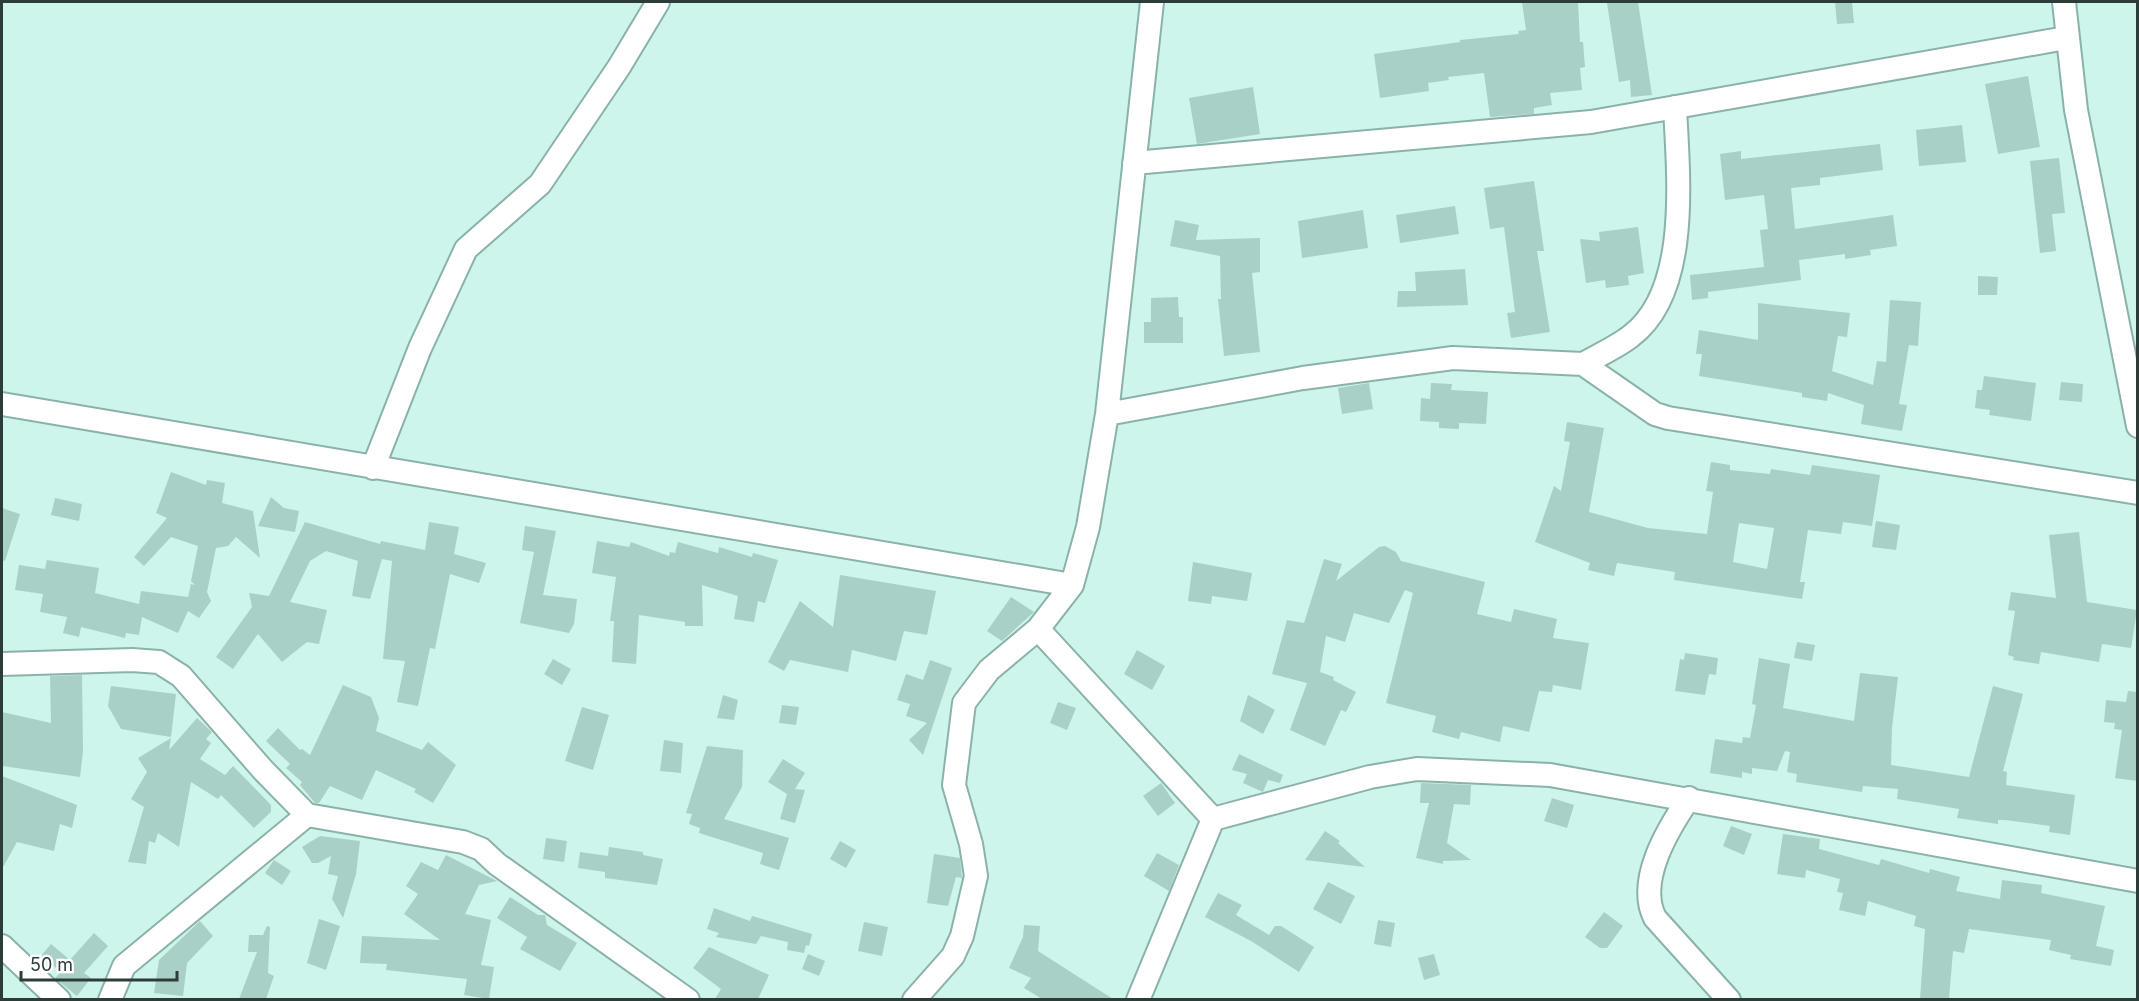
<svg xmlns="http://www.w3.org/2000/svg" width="2139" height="1001" viewBox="0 0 2139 1001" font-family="Inter,sans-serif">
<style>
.building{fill:#a9d0c7;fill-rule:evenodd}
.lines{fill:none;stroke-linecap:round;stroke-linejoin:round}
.minor-casing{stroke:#8bb2aa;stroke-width:26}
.minor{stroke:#fff;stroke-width:22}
</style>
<rect width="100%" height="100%" fill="#cdf5ec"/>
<path class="building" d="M 1522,2 L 1578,2 L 1580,42 L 1583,42 L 1585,67 L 1580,68 L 1582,90 L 1550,93 L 1552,105 L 1534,108 L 1534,114 L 1490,117 L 1484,73 L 1448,77 L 1449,80 L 1428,83 L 1429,91 L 1380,98 L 1374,54 L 1460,42 L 1460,40 L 1519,34 L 1518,31 L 1526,30 Z
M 1619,2 L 1638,2 L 1652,95 L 1631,97 L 1630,80 L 1619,82 L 1607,3 Z
M 1835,2 L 1852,2 L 1854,23 L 1837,24 Z
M 2028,76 L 2040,147 L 1998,154 L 1985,84 Z
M 1253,87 L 1260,134 L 1197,144 L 1189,98 Z
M 1962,125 L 1966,162 L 1919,166 L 1916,130 Z
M 1880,144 L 1883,170 L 1820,178 L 1820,185 L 1791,188 L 1795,229 L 1893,215 L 1897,246 L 1870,250 L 1871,255 L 1845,259 L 1845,254 L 1799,260 L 1801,280 L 1708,292 L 1708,298 L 1692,300 L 1690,275 L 1764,267 L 1760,230 L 1768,229 L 1764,195 L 1725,200 L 1720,154 L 1741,151 L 1741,159 Z
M 2059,158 L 2065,213 L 2052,214 L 2056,251 L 2040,253 L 2030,161 Z
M 1534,181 L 1544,251 L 1537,251 L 1550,332 L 1511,338 L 1507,313 L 1515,312 L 1504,227 L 1490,229 L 1484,188 Z
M 1455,206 L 1459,234 L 1400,243 L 1396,215 Z
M 1363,210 L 1368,248 L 1302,258 L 1298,221 Z
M 1175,220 L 1199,225 L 1196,240 L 1260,238 L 1260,272 L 1252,273 L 1260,352 L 1224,356 L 1218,299 L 1221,299 L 1220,256 L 1170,246 Z
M 1638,227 L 1644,273 L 1628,276 L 1629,285 L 1606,288 L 1605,280 L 1586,283 L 1580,239 L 1600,241 L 1599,232 Z
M 1465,269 L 1468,305 L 1397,307 L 1398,291 L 1416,291 L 1415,272 Z
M 1978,276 L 1998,277 L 1997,295 L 1978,295 Z
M 1178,297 L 1179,317 L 1183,317 L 1183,343 L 1144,343 L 1144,322 L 1151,322 L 1151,298 Z
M 1890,300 L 1921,302 L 1918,346 L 1909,345 L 1899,404 L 1907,405 L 1902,431 L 1861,424 L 1864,405 L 1828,393 L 1827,401 L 1802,397 L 1802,393 L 1699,376 L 1702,354 L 1696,354 L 1699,330 L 1758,340 L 1758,303 L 1850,313 L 1847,337 L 1838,336 L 1832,371 L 1873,385 L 1877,361 L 1886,362 Z
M 1984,376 L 2036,383 L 2031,421 L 1989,415 L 1990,410 L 1975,408 L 1977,390 L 1982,390 Z
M 2061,382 L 2083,384 L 2082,402 L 2059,400 Z
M 1369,383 L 1373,409 L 1342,414 L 1338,388 Z
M 1431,383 L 1452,384 L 1451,390 L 1488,392 L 1486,424 L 1459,423 L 1459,429 L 1439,428 L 1439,422 L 1420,421 L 1421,398 L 1430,399 Z
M 1567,422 L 1604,428 L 1589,512 L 1648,528 L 1707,534 L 1713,492 L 1706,491 L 1711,462 L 1730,465 L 1730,470 L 1770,474 L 1771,469 L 1810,475 L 1812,465 L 1880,475 L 1872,526 L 1843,522 L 1841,534 L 1808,530 L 1800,582 L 1805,582 L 1802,599 L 1674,580 L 1675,572 L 1617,563 L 1614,576 L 1588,570 L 1590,563 L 1535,542 L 1554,486 L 1561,491 L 1570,442 L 1564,441 ZM 1739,523 L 1774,528 L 1767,569 L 1733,562 Z
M 171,472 L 206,485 L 207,480 L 225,483 L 222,503 L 253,511 L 260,558 L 236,537 L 228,546 L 216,548 L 207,592 L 211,601 L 199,618 L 188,611 L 178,633 L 142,617 L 139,635 L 126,633 L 125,638 L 81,627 L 79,637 L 63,633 L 67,617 L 40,612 L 43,594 L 15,590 L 19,565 L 45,569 L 47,560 L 99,568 L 95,593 L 139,604 L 141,591 L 188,597 L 191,584 L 195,585 L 191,581 L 198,546 L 171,537 L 144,566 L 134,557 L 167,518 L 156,513 Z
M 271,497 L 284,508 L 299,511 L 295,532 L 258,526 Z
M 55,498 L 82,504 L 79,521 L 51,515 Z
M 2,508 L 20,514 L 5,561 L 2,560 Z
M 1876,521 L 1900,525 L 1896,550 L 1872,547 Z
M 305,522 L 380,544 L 381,541 L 425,550 L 429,522 L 459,527 L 454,554 L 486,563 L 479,583 L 450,574 L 435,649 L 430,648 L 418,706 L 397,702 L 405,661 L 383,659 L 392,561 L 382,559 L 370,599 L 352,596 L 358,561 L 326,551 L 310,561 L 290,602 L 327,610 L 319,644 L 307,642 L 282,662 L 258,634 L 233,669 L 216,657 L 252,607 L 249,593 L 269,596 Z
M 525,526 L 556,531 L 543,595 L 577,599 L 574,624 L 569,633 L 520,623 L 534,552 L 522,550 Z
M 2079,532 L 2087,602 L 2137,610 L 2131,648 L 2102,644 L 2099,662 L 2041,652 L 2039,664 L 2013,660 L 2014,657 L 2008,655 L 2015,611 L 2008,610 L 2011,592 L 2056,598 L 2049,535 Z
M 597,541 L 629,547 L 631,542 L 669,556 L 670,552 L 675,553 L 678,542 L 718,553 L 719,547 L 752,557 L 753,553 L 778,560 L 765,603 L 758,601 L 754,622 L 734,619 L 738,596 L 702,585 L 703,626 L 685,626 L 685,622 L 639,615 L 636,664 L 612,662 L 614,621 L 610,621 L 616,577 L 592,573 Z
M 1385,546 L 1396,552 L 1401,561 L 1485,582 L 1477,614 L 1511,622 L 1514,609 L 1557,619 L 1553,638 L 1589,643 L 1581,690 L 1553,685 L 1552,692 L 1539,691 L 1529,732 L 1503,726 L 1500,742 L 1461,732 L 1459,739 L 1432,732 L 1436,716 L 1386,703 L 1413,593 L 1405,590 L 1389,623 L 1354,613 L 1345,642 L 1326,636 L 1320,672 L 1334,677 L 1333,680 L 1356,692 L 1346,712 L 1341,710 L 1325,746 L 1290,730 L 1307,683 L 1272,674 L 1287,620 L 1304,623 L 1324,559 L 1342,564 L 1336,581 L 1379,547 Z
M 1193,562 L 1252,573 L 1247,601 L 1212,596 L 1211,604 L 1188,601 Z
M 840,575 L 936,591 L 927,635 L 904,631 L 896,661 L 852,650 L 848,672 L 790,660 L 784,671 L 768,662 L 800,601 L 833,627 Z
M 1011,597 L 1034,612 L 1002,641 L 987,631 Z
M 1797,642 L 1815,645 L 1812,661 L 1794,658 Z
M 1137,650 L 1165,666 L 1152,690 L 1124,674 Z
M 1685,653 L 1718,658 L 1716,675 L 1709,674 L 1705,695 L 1675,691 L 1680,659 L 1684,660 Z
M 1759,658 L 1790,664 L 1783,708 L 1854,721 L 1860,673 L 1898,677 L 1892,728 L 1891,765 L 1969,777 L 1993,686 L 2023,694 L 2003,771 L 2007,772 L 2006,785 L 2075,795 L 2070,835 L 2049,832 L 2050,826 L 2005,820 L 1998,820 L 1998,824 L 1957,818 L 1959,809 L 1897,799 L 1898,789 L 1863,786 L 1862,792 L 1796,782 L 1797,774 L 1787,772 L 1790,752 L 1785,751 L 1777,771 L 1752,768 L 1752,774 L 1742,772 L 1742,778 L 1710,773 L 1715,739 L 1742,743 L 1743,737 L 1750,738 L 1756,705 L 1752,704 Z
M 553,659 L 571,669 L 562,685 L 544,674 Z
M 930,660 L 952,668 L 923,755 L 909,740 L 927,723 L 906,716 L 910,704 L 897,700 L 906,674 L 923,680 Z
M 82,675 L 83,751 L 80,777 L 2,766 L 2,712 L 51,723 L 50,676 Z
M 343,685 L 371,697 L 379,718 L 376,731 L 422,750 L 428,742 L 456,765 L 433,803 L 414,792 L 416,789 L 376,770 L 362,800 L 330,786 L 319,803 L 315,803 L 300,785 L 302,782 L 286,768 L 290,764 L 266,741 L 278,728 L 300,750 L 302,749 L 310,755 Z
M 111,686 L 176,694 L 171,737 L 121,729 L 108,706 Z
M 2128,691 L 2138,692 L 2138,781 L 2115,778 L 2122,730 L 2114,729 L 2115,723 L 2104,722 L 2106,700 L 2126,702 Z
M 723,695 L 738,700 L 734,720 L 717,718 Z
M 1248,695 L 1275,710 L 1263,734 L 1240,721 Z
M 1058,702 L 1076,708 L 1067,730 L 1050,723 Z
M 782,705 L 799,707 L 796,725 L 779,723 Z
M 582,707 L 609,715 L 593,770 L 565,761 Z
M 197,718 L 212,732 L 206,739 L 211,743 L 200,759 L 225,775 L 233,766 L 271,805 L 271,812 L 254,828 L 221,795 L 218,799 L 191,782 L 179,847 L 158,833 L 155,843 L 149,841 L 146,864 L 128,862 L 144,807 L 131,799 L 147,772 L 138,758 L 171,738 L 169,750 Z
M 664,740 L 683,743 L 681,773 L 660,771 Z
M 707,746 L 743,750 L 742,787 L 724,819 L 789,838 L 779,870 L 760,864 L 763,853 L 699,833 L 700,828 L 689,824 L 692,814 L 686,813 Z
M 1239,754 L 1283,775 L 1280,783 L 1268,780 L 1263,792 L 1243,783 L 1247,774 L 1232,770 Z
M 783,759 L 805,773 L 795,789 L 805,790 L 795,823 L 780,819 L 787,794 L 768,782 Z
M 2,776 L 77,805 L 72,828 L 60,824 L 54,851 L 17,842 L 2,869 Z
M 1161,783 L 1175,803 L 1158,816 L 1143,796 Z
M 1421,783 L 1471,785 L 1470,805 L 1454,804 L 1447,843 L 1471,860 L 1443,861 L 1443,864 L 1416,858 L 1429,803 L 1420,803 Z
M 1552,798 L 1574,805 L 1567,828 L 1544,821 Z
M 1731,826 L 1752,834 L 1744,855 L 1723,846 Z
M 1325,831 L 1340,841 L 1338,843 L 1365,867 L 1305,860 Z
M 1783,834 L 1820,839 L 1819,849 L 1879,865 L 1881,859 L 1929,873 L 1930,869 L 1960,877 L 1956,891 L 2000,899 L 2002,880 L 2042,885 L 2041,893 L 2105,906 L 2096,946 L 2114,950 L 2111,966 L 2070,959 L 2071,955 L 2049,950 L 2051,940 L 1969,929 L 1964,953 L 1953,951 L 1949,999 L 1920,999 L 1925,929 L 1914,926 L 1916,916 L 1868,901 L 1865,916 L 1839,910 L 1843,893 L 1837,892 L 1840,879 L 1806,870 L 1805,878 L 1777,874 Z
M 320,836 L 360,841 L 356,874 L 343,918 L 332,899 L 338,876 L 328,874 L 331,856 L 318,863 L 312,863 L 302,847 Z
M 546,838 L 567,841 L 564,862 L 543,859 Z
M 840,841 L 856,850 L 846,868 L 830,859 Z
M 609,847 L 643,852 L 643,855 L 663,859 L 657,885 L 605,878 L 605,872 L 578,868 L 580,852 L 608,856 Z
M 1157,853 L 1179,865 L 1169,891 L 1144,876 Z
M 934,854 L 960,858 L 962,878 L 956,877 L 948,906 L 927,903 Z
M 446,855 L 497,881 L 479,885 L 465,914 L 491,920 L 481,965 L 494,967 L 489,999 L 464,995 L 467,979 L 386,970 L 387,964 L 360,963 L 362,936 L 440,940 L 404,914 L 418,894 L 406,886 L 421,862 L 438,870 Z
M 274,860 L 291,871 L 282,885 L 265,873 Z
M 1328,882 L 1355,896 L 1341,924 L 1313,909 Z
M 1218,893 L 1242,905 L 1236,915 L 1269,935 L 1275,926 L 1281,926 L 1314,947 L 1299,972 L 1251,941 L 1205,917 Z
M 510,897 L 538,915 L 545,915 L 547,925 L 577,943 L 560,971 L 520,949 L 527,937 L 497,918 Z
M 714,908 L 750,921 L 752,916 L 812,934 L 809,946 L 806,945 L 804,953 L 787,950 L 788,942 L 761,936 L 756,944 L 716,937 L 719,933 L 707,929 Z
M 1604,912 L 1623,926 L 1607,948 L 1600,948 L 1585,937 Z
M 319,919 L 340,926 L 326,970 L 307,963 Z
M 1378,920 L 1395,923 L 1391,947 L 1374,944 Z
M 200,921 L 213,936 L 187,963 L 183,996 L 154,993 L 159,960 Z
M 864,922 L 888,927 L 882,956 L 858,951 Z
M 1024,925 L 1040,926 L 1038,951 L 1113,999 L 1042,999 L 1024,988 L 1031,978 L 1009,968 L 1023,937 Z
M 267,926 L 270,927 L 268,973 L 274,976 L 266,999 L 239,999 L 257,952 L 248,952 L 249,935 L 263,935 Z
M 94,933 L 108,946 L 84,973 L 91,978 L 77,996 L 55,978 L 61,972 L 41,956 L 51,944 L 70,960 Z
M 709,947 L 769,975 L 758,999 L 715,999 L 721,989 L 693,968 Z
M 808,954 L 825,961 L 819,976 L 802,969 Z
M 1434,954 L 1440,975 L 1424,980 L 1418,958 Z"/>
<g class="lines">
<defs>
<path id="minor" d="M 2064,2 L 2076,110 L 2138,426
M 1134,163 L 1591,122 L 2066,38
M 1583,364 C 1599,355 1617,347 1631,336 C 1691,291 1678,174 1675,107
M 2,404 L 1072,585
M 1107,414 L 1303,378 L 1453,358 L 1583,364 L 1655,414 L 1668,418 L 2138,493
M 373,468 L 420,348 L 466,249 L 540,184 L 619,67 L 658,2
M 2,664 L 132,660 L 159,662 L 181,676 L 263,770 L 307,815 L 463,842 L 481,849 L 497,864 L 688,1000
M 1689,798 C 1668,829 1636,881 1655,918 L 1729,1000
M 1213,819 L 1370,777 L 1417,769 L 1550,775 L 2138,881
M 2,946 L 59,1000
M 110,1000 L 124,966 L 307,815
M 914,1000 L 953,956 L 962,936 L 976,876 L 971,844 L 954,785 L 964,703 L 989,670 L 1038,629
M 1138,1000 L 1213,819 L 1038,629 L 1072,585 L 1088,527 L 1107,414 L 1152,2"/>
</defs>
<use href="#minor" class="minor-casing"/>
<use href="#minor" class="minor"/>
</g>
<rect width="2139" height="1001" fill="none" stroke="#2c3c39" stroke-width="6"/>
<path d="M21 971v9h156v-9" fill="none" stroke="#2c3c39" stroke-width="3"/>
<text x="30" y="971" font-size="18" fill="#2c3c39" stroke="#ffffff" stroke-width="4.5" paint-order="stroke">50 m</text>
</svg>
